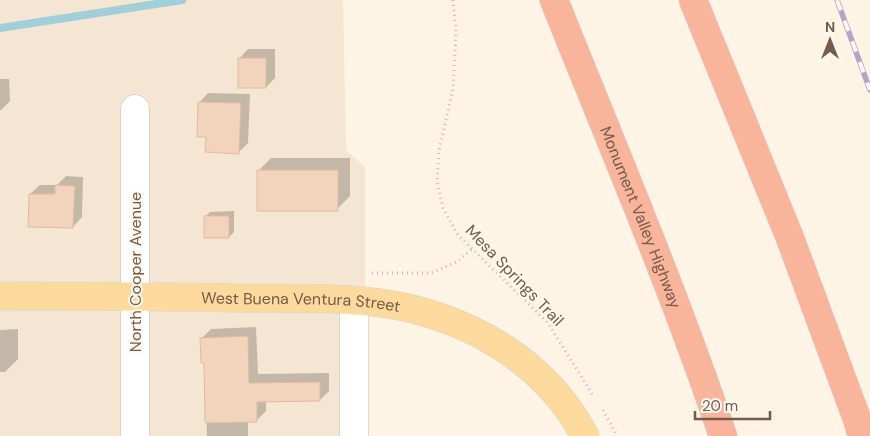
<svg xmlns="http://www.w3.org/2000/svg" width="870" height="436" viewBox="0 0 870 436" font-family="'DM Sans',sans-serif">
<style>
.residential{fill:#f4e6d3}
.shadow{fill:#0003}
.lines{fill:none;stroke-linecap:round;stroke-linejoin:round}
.stream{stroke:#9fcfd9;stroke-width:8}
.building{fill:#f2d3bc;stroke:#e5b99c}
.minor-casing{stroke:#d0beae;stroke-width:29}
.major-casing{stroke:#dbd4d0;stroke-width:29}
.highway-casing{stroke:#dbd4d0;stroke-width:29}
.path{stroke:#d8b69f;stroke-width:3;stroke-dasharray:1 4;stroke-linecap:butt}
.minor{stroke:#fff;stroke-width:28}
.major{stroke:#fcda9d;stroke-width:28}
.highway{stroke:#f8b59b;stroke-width:28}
.rail-casing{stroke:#b7a3c7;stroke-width:5.5}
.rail{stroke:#fff8ec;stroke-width:4;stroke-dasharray:11;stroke-linecap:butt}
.labels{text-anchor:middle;stroke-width:4;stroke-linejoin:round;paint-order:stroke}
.street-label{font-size:16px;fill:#765a4a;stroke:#fff8ec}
</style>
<rect width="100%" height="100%" fill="#fdf4e5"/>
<path class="residential" d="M 0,0 L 343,0 L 346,150 L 365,167 L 365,436 L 0,436 Z"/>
<path class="shadow" d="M 248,49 L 275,49 L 275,78 L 266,87 L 239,59 Z
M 0,79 L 9,79 L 10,101 L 0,111 Z
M 208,93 L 250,94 L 248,143 L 239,152 L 207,136 L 199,103 Z
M 271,158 L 350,158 L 350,196 L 337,209 L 258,171 Z
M 66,176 L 83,177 L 82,217 L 73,227 L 30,194 L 40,185 L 57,185 Z
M 234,211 L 234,232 L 229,237 L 205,217 L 210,212 Z
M 256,327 L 258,374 L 329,373 L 329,391 L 320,400 L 266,401 L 266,411 L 256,421 L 248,421 L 248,436 L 207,436 L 205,362 L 202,338 L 211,329 Z
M 18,329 L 18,359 L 5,372 L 0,372 L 0,330 Z"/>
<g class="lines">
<path class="stream" d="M 0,28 L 182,0"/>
</g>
<path class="building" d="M 238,58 L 266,58 L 266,88 L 238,88 Z
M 198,102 L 241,103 L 239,154 L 205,152 L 206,137 L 197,137 Z
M 257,170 L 338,170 L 338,211 L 257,211 Z
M 55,185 L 75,186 L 73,228 L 28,227 L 29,194 L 55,194 Z
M 204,216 L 229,216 L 229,238 L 204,238 Z
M 248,336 L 249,383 L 320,382 L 320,401 L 257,402 L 257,422 L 205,423 L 204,363 L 201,363 L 200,338 Z"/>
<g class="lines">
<defs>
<path id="minor" d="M 135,109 L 135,436
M 354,301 L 354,436"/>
<g id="major">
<path id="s1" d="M 0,296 C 78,296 156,296 234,298 C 285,299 338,296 388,304 C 459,316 527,351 569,410 C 575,418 580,428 585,436"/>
</g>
<g id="highway">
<path id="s2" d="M 554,0 C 612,145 673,288 723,436"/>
<path d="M 693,0 L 790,238 L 857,419 L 862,436"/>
</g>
</defs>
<use href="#minor" class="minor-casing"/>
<use href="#major" class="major-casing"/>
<use href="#highway" class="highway-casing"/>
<path class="path" d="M 453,0 L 456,30 L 453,89 L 439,151 L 437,182 L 443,208 L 458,235 L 548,323 L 594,397
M 372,273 L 431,273 L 457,262 L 472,249
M 603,410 L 617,436"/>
<use href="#minor" class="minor"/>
<use href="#major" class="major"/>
<use href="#highway" class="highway"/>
<defs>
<path id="rail" d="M 837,0 L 870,90"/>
</defs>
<use href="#rail" class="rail-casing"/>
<use href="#rail" class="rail"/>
</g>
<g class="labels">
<g class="street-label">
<text dy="6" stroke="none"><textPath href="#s2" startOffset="234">Monument Valley Highway</textPath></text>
<text transform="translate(135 272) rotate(-90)" y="6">North Cooper Avenue</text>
<text transform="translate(515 275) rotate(46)" y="6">Mesa Springs Trail</text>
<text dy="6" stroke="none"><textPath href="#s1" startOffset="301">West Buena Ventura Street</textPath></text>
</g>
</g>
<g transform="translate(830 40)" stroke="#fff8ec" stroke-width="4" paint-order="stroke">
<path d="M0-4L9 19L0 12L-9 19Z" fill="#765a4a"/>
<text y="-8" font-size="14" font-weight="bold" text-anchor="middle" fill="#765a4a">N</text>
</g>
<path d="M695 411v8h75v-8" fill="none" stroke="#765a4a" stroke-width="2.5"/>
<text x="702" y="411" font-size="15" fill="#765a4a" stroke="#fff8ec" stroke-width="4" paint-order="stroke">20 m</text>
</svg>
